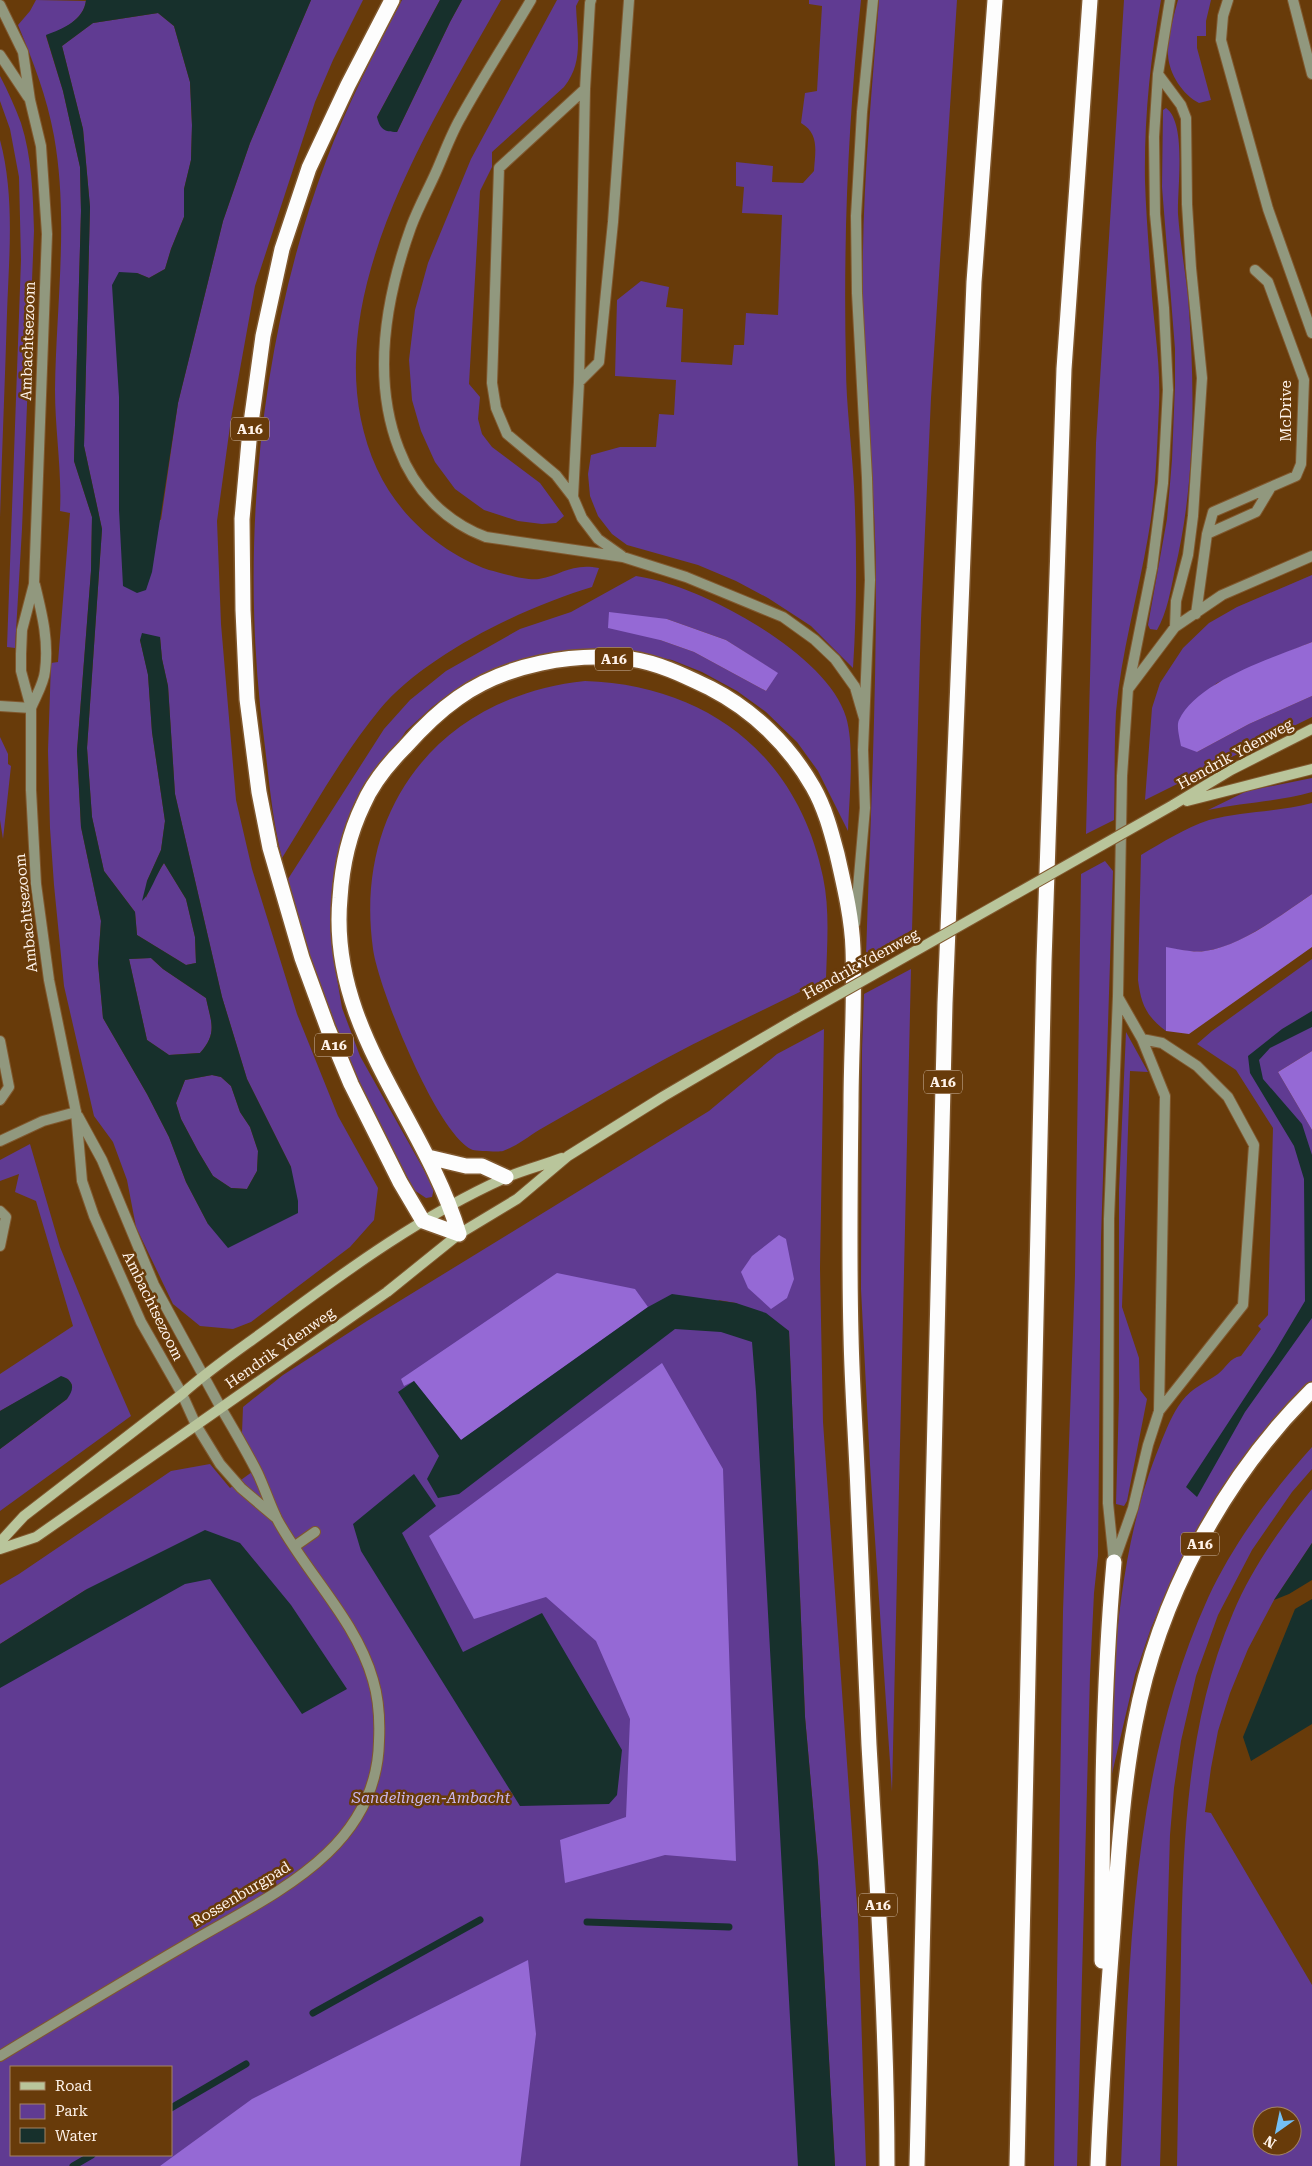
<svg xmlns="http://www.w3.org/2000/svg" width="1312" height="2166" viewBox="0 0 1312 2166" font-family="'Roboto Serif',serif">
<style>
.green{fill:#603b92;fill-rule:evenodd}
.forest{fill:#9569d5}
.water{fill:#17302c;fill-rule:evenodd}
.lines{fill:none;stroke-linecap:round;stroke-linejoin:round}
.stream{stroke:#17302c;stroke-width:7}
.service-casing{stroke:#80582e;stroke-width:12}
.minor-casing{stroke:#80582e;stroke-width:12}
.tertiary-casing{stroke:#80582e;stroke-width:12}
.secondary-casing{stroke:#80582e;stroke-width:12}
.motorway-casing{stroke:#80582e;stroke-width:18}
.service{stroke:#91987e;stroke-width:10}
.minor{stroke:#91987e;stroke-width:10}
.tertiary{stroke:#91987e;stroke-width:10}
.secondary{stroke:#b9c59b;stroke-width:10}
.motorway{stroke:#fdfdfd;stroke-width:15}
.secondary-bridge-casing{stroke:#80582e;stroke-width:12;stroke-linecap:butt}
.secondary-bridge{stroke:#b9c59b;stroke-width:10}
.labels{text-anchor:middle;stroke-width:5;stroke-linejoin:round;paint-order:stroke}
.shield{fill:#683b0a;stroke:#d1bba6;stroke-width:1}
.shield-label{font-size:14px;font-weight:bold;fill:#fef2e9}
.street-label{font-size:15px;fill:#fef2e9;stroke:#683b0a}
.park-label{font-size:15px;font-style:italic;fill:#cab7ed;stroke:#683b0a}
</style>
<rect width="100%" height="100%" fill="#683b0a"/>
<path class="green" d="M 36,0 L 86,1 C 83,20 64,29 46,36 L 63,91 L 80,167 L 81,211 L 74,461 L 92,517 L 91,571 L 77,751 L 81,827 L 101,921 L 98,963 L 103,1018 L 147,1094 L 169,1137 L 186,1182 L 208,1224 L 291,1167 L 247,1079 L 222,997 L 175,794 L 168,686 L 162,659 L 160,637 L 140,640 L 148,674 L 152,732 L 165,821 L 161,850 L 147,881 L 146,898 L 153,881 L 164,863 L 186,899 L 195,937 L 196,963 L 186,965 L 137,935 L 135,912 L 104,871 L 92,817 L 87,748 L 102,529 L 84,446 L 90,207 L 83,129 L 62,46 L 93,23 L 158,13 L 174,26 L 190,82 L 192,126 L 191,160 L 184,189 L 184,217 L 171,249 L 165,269 L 149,278 L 137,273 L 119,397 L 119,510 L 161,520 L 178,403 L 223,221 L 250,143 L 311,0 L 363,0 L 333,60 L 315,102 L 255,286 L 231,419 L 217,521 L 221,624 L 236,800 L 252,869 L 297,1014 L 338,1116 L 378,1188 L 374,1220 L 350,1247 L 251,1322 L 233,1329 L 200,1326 L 173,1304 L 136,1227 L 127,1180 L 113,1142 L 94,1116 L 64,986 L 54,885 L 50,828 L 48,751 L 51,663 L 58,662 L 70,513 L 60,511 C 62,470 55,430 55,390 C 56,306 69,220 54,136 C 47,97 33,61 18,25 L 30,11 Z
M 402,0 L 440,0 L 377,117 L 397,132 L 450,22 L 462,0 L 501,0 C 427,132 307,314 377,469 C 398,515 441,553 489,570 C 501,573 527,581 539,579 C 562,575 571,563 599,568 L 592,587 C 525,607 426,654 380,709 C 343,754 313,808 282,858 C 272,819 269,779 264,739 C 239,550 259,339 326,161 C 347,105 374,53 402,0 Z
M 557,0 L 579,0 L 576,6 C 577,36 584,62 564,87 L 492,152 L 492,167 L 480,191 L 469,384 L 480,397 L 478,419 L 482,434 L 492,447 L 540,483 L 564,516 L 556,523 L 542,524 L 518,521 L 484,510 L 455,489 L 435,462 L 421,431 L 412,400 L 409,360 L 415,310 L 428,263 L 471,159 Z
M 809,0 L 861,0 C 848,122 843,244 846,366 C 846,406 852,446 854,487 C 857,547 857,608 853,668 L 811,626 L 768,598 L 736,581 L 698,565 L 627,545 L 612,534 L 598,516 L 590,496 L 588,474 L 591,455 L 620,447 L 656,447 L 659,414 L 674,415 L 676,380 L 615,376 L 617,300 L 641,281 L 669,287 L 666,307 L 683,309 L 681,362 L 732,365 L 734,345 L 744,345 L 746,313 L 778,315 L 782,215 L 742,213 L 744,187 L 736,186 L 736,162 L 773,166 L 772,182 L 803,183 L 814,171 C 815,152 820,134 801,123 L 805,93 L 817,91 L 822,6 L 809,4 Z
M 879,0 L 957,0 L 931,398 L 921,620 L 912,930 L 866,956 C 870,833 876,709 876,586 C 876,491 864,397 863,303 C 861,201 871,101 879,0 Z
M 1124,0 L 1161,0 C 1150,60 1144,121 1145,181 C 1146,214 1149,248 1151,281 C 1153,322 1161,363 1159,405 C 1157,449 1156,493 1148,537 C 1138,595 1121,653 1116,712 C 1114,748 1115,784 1114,820 L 1086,834 L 1096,443 Z
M 1178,0 L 1211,0 L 1206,21 L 1206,36 L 1197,36 L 1197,48 L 1211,100 L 1199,103 C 1183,95 1169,74 1168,55 C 1167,41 1174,14 1178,0 Z
M 0,76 C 8,91 15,107 21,123 C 32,157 33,195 34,231 L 22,529 L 15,648 L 7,647 L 21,260 L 19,177 L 10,129 L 0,101 Z
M 1166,108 C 1187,123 1177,189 1178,214 C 1180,242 1185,269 1188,297 C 1195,386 1196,481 1175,569 C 1171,589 1167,613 1157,630 L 1150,629 L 1148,625 L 1167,519 L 1172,460 L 1175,385 L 1175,349 L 1162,187 L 1163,110 Z
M 0,140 C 15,196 9,256 7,313 C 5,382 2,450 0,518 Z
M 1312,575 L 1312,642 L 1261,663 L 1217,683 L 1185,712 L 1197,752 L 1249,724 L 1312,696 L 1312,717 L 1145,800 L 1152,708 L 1160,683 L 1183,648 L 1209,623 L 1237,607 Z
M 636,576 C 647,578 658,580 669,584 C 725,601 829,659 846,717 C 855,747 849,799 848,831 L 818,771 L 797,742 L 766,712 L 737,691 L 702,672 L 672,660 L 635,652 L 565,652 L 533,657 L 495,670 L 461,686 L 432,707 L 406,731 L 388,758 L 340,853 L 332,889 L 330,926 L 335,967 L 342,1008 L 360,1056 L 434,1188 L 432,1197 L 426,1198 L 414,1190 L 357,1081 L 314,976 L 288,879 L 384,729 L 410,700 L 446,671 L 520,629 L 571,612 ZM 667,619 L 726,640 L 777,673 L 766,691 L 694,652 L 660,640 Z
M 585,681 C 707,685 798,755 823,877 C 830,910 827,945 826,979 C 763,1011 697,1040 636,1075 C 603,1093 571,1112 539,1130 C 528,1137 515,1147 503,1151 C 500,1152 477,1151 473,1150 C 438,1137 378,987 373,949 C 353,806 442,696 585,681 Z
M 0,737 L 8,754 L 8,764 L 11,766 L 3,839 L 0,820 Z
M 1312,778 L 1312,792 C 1278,802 1242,802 1208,810 L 1247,791 Z
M 1312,803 L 1312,894 C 1282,914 1242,946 1206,951 C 1193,953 1179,950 1167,948 L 1166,1031 C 1146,1016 1141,1004 1138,980 L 1141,855 C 1163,842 1185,828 1209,820 C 1243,811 1278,812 1312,803 Z
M 1105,861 L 1113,871 L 1101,1238 L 1098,1556 L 1094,1593 L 1090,1675 L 1077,2166 L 1054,2166 L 1063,1611 L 1075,1275 L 1081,874 Z
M 151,958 L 163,969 L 206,998 C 211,1022 218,1033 200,1053 L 169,1055 L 147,1040 L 129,959 Z
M 1312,959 L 1312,1051 L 1278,1072 L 1312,1130 L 1312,1383 L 1296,1399 L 1199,1529 L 1173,1577 L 1151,1628 L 1135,1675 L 1111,1778 C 1109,1741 1111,1704 1114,1668 C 1120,1592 1131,1515 1160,1445 C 1166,1430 1172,1414 1182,1401 C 1192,1388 1205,1383 1218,1374 C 1227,1367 1229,1358 1241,1356 L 1261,1329 L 1258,1326 L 1268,1315 L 1273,1128 L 1236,1070 L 1197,1044 L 1212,1031 Z
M 911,969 L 892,1792 L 870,1465 L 861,1289 L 862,1051 L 864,994 Z
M 824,1029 L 820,1268 L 823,1422 L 858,1919 L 866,2166 L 835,2166 L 818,1863 L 805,1717 L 789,1331 L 736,1303 L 718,1300 L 773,1346 L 807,2166 L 0,2166 L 0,1663 L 87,1589 L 0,1644 L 0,1585 L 19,1574 L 171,1471 L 210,1464 L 230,1488 L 260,1466 L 242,1433 L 243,1407 L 283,1375 L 367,1321 L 709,1111 L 777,1054 ZM 11,2067 L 171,2067 L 171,2155 L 11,2155 Z
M 1126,1032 L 1148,1072 L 1130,1071 L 1122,1307 L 1139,1358 L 1140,1390 L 1147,1399 L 1127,1501 L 1124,1506 L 1116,1504 L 1119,1397 L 1119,1190 Z
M 212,1075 L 221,1077 L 231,1086 L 240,1112 L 250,1127 L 258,1151 L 257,1171 L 247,1189 L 231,1188 L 213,1176 L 198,1151 L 181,1119 L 176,1103 L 185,1080 Z
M 30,1144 L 60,1247 L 103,1352 L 131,1416 L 0,1511 L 0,1449 L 67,1399 L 72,1385 L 68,1379 L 61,1377 L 0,1411 L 0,1374 L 73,1326 L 36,1201 L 15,1192 L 19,1174 L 0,1181 L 0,1160 Z
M 1312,1447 L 1312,1469 L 1292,1492 L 1252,1550 L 1218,1615 L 1196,1676 L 1181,1741 L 1174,1788 L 1170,1835 L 1160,2166 L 1121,2166 C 1129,1975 1128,1775 1208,1598 C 1234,1542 1272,1492 1312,1447 Z
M 1312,1489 L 1312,1543 L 1274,1600 L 1248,1649 L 1230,1693 L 1218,1731 L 1211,1768 L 1205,1812 L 1211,1813 L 1312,1985 L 1312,2166 L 1177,2166 C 1178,2095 1180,2025 1181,1954 C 1183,1839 1187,1721 1233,1613 C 1252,1568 1281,1527 1312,1489 ZM 1262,2116 L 1292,2116 L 1292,2146 L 1262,2146 Z"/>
<path class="forest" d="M 609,612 L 667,619 L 726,640 L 778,673 L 766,691 L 694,652 L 660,640 L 608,628 Z
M 1312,642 L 1312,696 L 1249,724 L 1197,752 L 1181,746 C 1180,739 1176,726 1179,720 C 1197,681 1275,657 1312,642 Z
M 1312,894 L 1312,947 L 1189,1034 L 1166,1031 L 1166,947 C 1179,949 1193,953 1205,951 C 1242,946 1282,914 1312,894 Z
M 1312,1051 L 1312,1130 L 1278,1072 Z
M 779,1235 L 786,1239 L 794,1279 L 787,1298 L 771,1309 L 748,1288 L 741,1272 L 752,1256 Z
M 557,1273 L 635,1289 L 648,1307 L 461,1440 L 414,1381 L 404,1386 L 401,1379 Z
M 662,1363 L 723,1469 L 736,1861 L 665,1855 L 565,1883 L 560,1840 L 626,1817 L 630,1719 L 596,1641 L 546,1597 L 474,1619 L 429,1536 Z
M 528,1960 L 536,2034 L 520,2166 L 160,2166 L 252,2099 Z"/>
<path class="water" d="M 86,0 L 311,0 L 250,143 L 223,221 L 178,403 L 152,572 L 146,590 L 137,593 L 123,586 L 119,510 L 119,397 L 112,285 L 119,272 L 137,273 L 149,278 L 165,269 L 171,249 L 184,217 L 184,189 L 191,160 L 192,125 L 190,82 L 174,26 L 158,13 L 93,23 L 62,46 L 83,129 L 90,207 L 84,446 L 102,529 L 87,748 L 92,817 L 104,871 L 135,912 L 137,935 L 186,965 L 196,963 L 195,937 L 186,899 L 164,863 C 157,873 149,896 142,901 L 147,881 L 161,850 L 165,821 L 152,732 L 148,675 L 140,640 L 142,633 L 160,637 L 162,659 L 168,686 L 175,794 L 222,997 L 247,1079 L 291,1167 L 298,1201 L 298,1213 L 228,1248 L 208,1224 L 186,1182 L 169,1137 L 147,1094 L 103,1018 L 98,963 L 101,921 L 81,827 L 77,751 L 91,571 L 92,517 L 74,461 L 81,211 L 80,167 L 63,91 L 46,35 C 63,29 84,20 86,0 ZM 151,958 L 163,969 L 206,998 C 211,1022 218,1033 200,1053 L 169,1055 L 147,1040 L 129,959 ZM 212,1075 L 221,1077 L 231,1086 L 240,1112 L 250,1127 L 258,1151 L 257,1171 L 247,1189 L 231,1188 L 213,1176 L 198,1151 L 181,1119 L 176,1103 L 185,1080 Z
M 440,0 L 462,0 L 450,22 L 397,132 C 384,132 380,129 377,117 Z
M 1312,1011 L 1312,1027 L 1270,1048 L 1259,1060 L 1263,1079 L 1302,1124 L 1312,1155 L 1312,1318 L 1245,1412 L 1197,1497 L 1186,1487 L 1274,1353 L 1305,1301 L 1304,1179 L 1294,1146 L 1250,1073 L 1248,1056 L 1282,1029 Z
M 672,1294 L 736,1303 L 766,1313 L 789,1331 L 805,1717 L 818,1863 L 835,2166 L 798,2166 L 756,1392 L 752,1342 L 721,1332 L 675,1329 L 459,1494 L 438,1498 L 427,1479 L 439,1456 L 398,1392 L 414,1381 L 461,1440 L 648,1307 Z
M 61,1376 C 74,1380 75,1389 67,1399 L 0,1449 L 0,1411 Z
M 414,1474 L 436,1506 L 402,1533 L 463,1652 L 542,1613 L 622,1750 L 617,1795 L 609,1804 L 520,1806 L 361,1551 L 353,1524 Z
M 205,1530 L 240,1543 L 291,1605 L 347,1689 L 302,1714 L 210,1579 L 185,1584 L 0,1688 L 0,1644 L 87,1589 Z
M 1312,1543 L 1312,1580 L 1289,1594 L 1274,1600 Z
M 1312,1599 L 1312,1724 L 1251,1761 L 1243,1737 L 1295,1609 Z"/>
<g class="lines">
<path class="stream" d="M 587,1922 L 729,1927
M 313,2013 L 480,1920
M 171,2108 L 246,2064
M 73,2166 L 92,2155"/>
<defs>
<path id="service" d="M 531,0 C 508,39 483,77 461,117 C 451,134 444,154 436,172 C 428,190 418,208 411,227 C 386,297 371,377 399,449 C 414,489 445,522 486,537 L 623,557 L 686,577 L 783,617 L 815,640 L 835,659 L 855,687 L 864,718
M 591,0 L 590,3 L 585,89 L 579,382 L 573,497 L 582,518 L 598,539 L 622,556
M 1228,0 L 1223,16 L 1221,40 L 1268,209 L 1312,333
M 1293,0 L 1312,74
M 1158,74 L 1181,105 L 1186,118 L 1187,204 L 1191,268 L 1202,378 L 1193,516 L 1188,555 L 1176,601 L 1175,627
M 579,382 L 599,362 L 613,222 L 629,0
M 573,497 L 556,475 L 507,434 L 496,408 L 492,383 L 499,168 L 585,89
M 1207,534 L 1256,512 L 1271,487
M 1196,614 L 1207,534 L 1213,512 L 1296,476 L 1301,464 L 1304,380 L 1268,282 L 1255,270
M 1129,688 L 1175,627 L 1222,595 L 1312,556
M 855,923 L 865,808 L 863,750 L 870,580 L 867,478 L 857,293 L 856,216 L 862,112 L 873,0
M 1118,997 L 1142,1039 L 1165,1096 L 1159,1411
M 0,1041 L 9,1087 L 0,1100
M 0,1211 L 6,1217 L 0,1246
M 1115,1559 L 1133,1508 L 1148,1445 L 1159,1411 L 1243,1305 L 1254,1145 L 1228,1097 L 1197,1066 L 1162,1043 L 1142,1039
M 1114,1562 L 1108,1503 L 1109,1219 L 1118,996 L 1122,776 L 1128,689 L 1152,568 L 1163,483 L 1168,390 L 1164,308 L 1155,214 L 1154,137 L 1158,74 L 1170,0"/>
<path id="minor" d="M 0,706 L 31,708
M 0,1141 L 43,1121 L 76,1112
M 196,1425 L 220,1464 L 241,1488 L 275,1517
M 295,1546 L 315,1532
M 0,2056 C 61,2019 122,1982 184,1946 C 266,1897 377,1853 379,1741 C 380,1720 379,1700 373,1680 C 356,1620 306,1573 277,1519 C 270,1505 265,1489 258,1474 C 247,1452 234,1430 221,1408"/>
<path id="tertiary" d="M 0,5 L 23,52 L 30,100 L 41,146 L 47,234 L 34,584 L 22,630 L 21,654 L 21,671 L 31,708 L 31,790 L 36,884 L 49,980 L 76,1112 L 82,1181 L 94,1216 L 141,1322 L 182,1394 L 196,1425
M 0,55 L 28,97
M 31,708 C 36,696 44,683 45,671 C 49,641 42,614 35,585
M 78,1116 L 102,1160 L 154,1285 L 221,1408"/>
<path id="secondary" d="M 1187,801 L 1312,769
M 1173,805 L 1231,770 L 1312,729
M 0,1542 L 24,1516 L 182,1394 C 212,1367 246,1345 278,1321 C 351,1267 423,1215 505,1178 C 523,1170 544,1165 562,1158
M 0,1549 L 36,1537 L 387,1292 L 459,1234 L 517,1199 L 568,1156 L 664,1096 L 797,1018"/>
<path id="motorway" d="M 392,0 L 348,85 L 309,168 L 282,249 L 263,336 L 250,430 L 242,519 L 243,610 L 247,699 L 259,792 L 270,848 L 302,958 L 328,1029 L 351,1084 L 400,1182 L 423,1221 L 459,1234
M 428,1157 L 466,1166 L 482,1166 L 506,1177
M 459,1234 C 424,1117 328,1029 340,898 C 342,866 349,834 363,805 C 372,784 389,763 405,747 C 421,729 438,712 458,698 C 506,664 573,652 631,659 C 659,663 685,676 710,688 C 753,710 789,745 813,787 C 825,808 831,831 837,854 C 844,885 852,918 853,949 C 855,1001 851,1054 851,1106 C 850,1182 849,1259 851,1335 C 852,1387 856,1439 858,1492 C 862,1576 865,1660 869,1745 C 877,1885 887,2025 887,2166
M 1102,1961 C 1102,1828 1102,1695 1114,1562
M 917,2166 L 945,1003 L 974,282 L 995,0
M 1017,2166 L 1044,961 L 1064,369 L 1090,0
M 1098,2166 C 1101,2087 1107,2008 1113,1930 C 1118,1861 1122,1791 1135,1723 C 1158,1600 1223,1478 1312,1390"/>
</defs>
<use href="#service" class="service-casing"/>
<use href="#minor" class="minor-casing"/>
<use href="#tertiary" class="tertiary-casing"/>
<use href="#secondary" class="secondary-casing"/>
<use href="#motorway" class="motorway-casing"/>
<use href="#service" class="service"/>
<use href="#minor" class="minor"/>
<use href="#tertiary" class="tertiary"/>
<use href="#secondary" class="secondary"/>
<use href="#motorway" class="motorway"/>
<defs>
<path id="secondary-bridge" d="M 797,1018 L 1173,805"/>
</defs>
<use href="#secondary-bridge" class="secondary-bridge-casing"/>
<use href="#secondary-bridge" class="secondary-bridge"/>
</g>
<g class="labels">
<g class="shield">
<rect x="231" y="417.5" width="38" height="23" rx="4"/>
<rect x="595" y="647.5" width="38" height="23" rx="4"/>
<rect x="315" y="1033.5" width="38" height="23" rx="4"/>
<rect x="924" y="1070.5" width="38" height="23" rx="4"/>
<rect x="1181" y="1532.5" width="38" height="23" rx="4"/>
<rect x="859" y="1893.5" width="38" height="23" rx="4"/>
</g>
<g class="shield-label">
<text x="250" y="434">A16</text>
<text x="614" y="664">A16</text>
<text x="334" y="1050">A16</text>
<text x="943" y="1087">A16</text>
<text x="1200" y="1549">A16</text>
<text x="878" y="1910">A16</text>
</g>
<g class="street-label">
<text transform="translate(28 341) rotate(-88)" y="5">Ambachtsezoom</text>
<text transform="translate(1286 411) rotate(-90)" y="5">McDrive</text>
<text transform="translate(1235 754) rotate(-29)" y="5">Hendrik Ydenweg</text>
<text transform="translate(26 913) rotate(-96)" y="5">Ambachtsezoom</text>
<text transform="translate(861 964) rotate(-29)" y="5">Hendrik Ydenweg</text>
<text transform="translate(153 1306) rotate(64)" y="5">Ambachtsezoom</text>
<text transform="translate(280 1348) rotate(-35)" y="5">Hendrik Ydenweg</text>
<text transform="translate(241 1894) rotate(-31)" y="5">Rossenburgpad</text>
</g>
<g class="park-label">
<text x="431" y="1803">Sandelingen-Ambacht</text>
</g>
</g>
<rect x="10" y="2066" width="162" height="90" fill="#683b0a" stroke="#a48463"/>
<rect x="20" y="2082" width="25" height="8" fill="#b9c59b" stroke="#a48463"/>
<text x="55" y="2091" font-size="15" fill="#fef2e9">Road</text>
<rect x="20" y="2104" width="25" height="15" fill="#603b92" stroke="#a48463"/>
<text x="55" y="2116" font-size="15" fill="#fef2e9">Park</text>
<rect x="20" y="2128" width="25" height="15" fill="#17302c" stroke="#a48463"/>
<text x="55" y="2141" font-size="15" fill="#fef2e9">Water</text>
<g transform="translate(1277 2131) rotate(213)"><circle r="24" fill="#683b0a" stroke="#a48463"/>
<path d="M0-4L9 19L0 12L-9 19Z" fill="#74c0f6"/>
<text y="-8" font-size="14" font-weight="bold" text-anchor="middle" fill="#fef2e9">N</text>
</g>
</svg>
